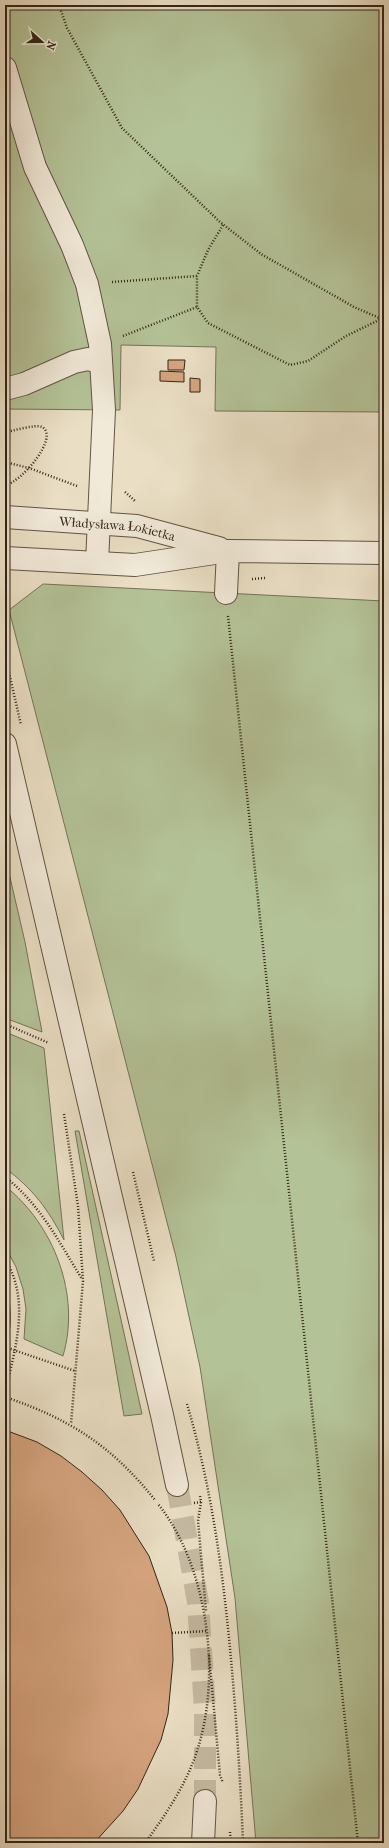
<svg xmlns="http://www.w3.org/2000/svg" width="389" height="1848" viewBox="0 0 389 1848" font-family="'IM FELL French Canon',serif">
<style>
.green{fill:#b4c297;stroke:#747456}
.building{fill:#d6a580;stroke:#332516}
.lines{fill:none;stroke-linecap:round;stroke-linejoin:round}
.minor-tunnel{stroke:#c5baa2;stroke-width:22;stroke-dasharray:22 11;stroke-linecap:butt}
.minor-casing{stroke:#615442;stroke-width:24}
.path{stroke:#332516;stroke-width:2.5;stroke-dasharray:1 2;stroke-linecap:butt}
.minor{stroke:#f1ead9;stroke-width:22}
.labels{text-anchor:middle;stroke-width:3.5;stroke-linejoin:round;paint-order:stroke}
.street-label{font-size:13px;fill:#332516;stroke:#f1ead9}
</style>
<rect width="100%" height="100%" fill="#eadfc5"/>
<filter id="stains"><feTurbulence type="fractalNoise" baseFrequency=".005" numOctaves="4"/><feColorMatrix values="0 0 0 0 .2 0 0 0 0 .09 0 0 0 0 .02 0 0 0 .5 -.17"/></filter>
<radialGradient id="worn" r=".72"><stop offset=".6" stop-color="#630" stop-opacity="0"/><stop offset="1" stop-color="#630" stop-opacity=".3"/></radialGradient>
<path class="green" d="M 5,5 L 384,5 L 384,412 L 215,411 L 216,347 L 121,345 L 120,410 L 5,409 Z
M 43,584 L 384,601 L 384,1843 L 256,1843 L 235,1598 L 200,1367 L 176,1257 L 9,610 Z
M 5,856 L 25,942 L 42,1032 L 5,1018 L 5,990 L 8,989 L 5,951 Z
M 5,1032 L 44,1048 L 64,1240 C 48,1209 33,1189 5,1168 Z
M 75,1131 L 79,1131 L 142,1414 L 124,1416 Z
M 5,1186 C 54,1225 81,1295 63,1356 L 24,1339 L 26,1309 L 23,1289 L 16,1267 L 5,1246 Z
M 5,1282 C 10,1300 12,1316 9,1334 L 5,1333 Z"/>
<path class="building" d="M 168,360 L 185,360 L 184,370 L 168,370 Z
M 160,371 L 184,372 L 184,382 L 160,381 Z
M 190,378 L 200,379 L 200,392 L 190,392 Z
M 5,1430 L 37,1442 L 61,1456 L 82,1472 L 102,1490 L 120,1510 L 149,1556 L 167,1607 L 172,1633 L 173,1660 L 168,1714 L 161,1740 L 138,1789 L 123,1811 L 94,1843 L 5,1843 Z"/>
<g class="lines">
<path class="minor-tunnel" d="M 177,1485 L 198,1602 L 205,1710 L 205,1801"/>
<defs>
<g id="minor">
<path d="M 5,68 L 35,167 L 72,245 L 87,284 L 100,344 L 104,410 L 97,563"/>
<path d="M 5,389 L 24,384 L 74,362 L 88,359 L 100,362"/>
<path id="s1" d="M 5,517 L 137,526 L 219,548"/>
<path d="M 5,558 L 135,565 L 228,551 L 384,553"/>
<path d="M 226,593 L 228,551"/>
<path d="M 5,744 L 162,1415 L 177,1485"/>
<path d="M 203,1843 L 205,1801"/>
</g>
</defs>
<use href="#minor" class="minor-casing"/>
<path class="path" d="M 59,5 L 67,28 L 122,128 L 220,222 L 261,254 L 354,307 L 384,320
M 223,225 L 208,250 L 197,276 L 197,307 L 208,323 L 290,365 L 308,361 L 346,336 L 381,319
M 112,282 L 197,276
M 123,336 L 197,307
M 5,432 C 13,431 35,424 42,427 C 60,437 21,483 5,485
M 5,462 L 29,468 L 77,486
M 125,492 L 135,501
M 252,579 L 265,578
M 228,616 L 358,1843
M 5,655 L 21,725
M 5,1024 L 49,1043
M 64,1114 L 78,1206 L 83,1281 L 71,1424
M 133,1172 L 154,1261
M 5,1177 C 40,1204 59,1242 82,1279
M 5,1259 C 31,1301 15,1349 5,1393
M 5,1347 L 75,1371
M 5,1397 C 70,1419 112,1446 155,1500
M 187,1404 C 215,1499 226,1596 234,1694 C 238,1744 241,1793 243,1843
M 201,1502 L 198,1521 L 206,1611
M 194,1503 L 201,1502 L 200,1496
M 172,1633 L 207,1631
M 209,1655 L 220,1775 L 223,1783
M 230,1832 L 231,1843
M 145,1843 C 166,1814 186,1785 197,1751 C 222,1676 208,1566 158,1504"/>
<use href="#minor" class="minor"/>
</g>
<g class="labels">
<g class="street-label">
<text dy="5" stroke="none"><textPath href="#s1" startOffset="113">Władysława Łokietka</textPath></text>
</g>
</g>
<rect width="389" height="1848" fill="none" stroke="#eadfc5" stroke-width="20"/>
<rect x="6" y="6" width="377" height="1836" fill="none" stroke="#332516" stroke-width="2"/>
<rect x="10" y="10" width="369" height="1828" fill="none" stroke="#332516"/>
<g transform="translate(42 42) rotate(111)" stroke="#f1ead9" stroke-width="3" paint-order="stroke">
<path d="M0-3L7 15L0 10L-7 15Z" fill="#332516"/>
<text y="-6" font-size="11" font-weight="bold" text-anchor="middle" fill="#332516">N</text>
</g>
<rect width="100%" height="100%" filter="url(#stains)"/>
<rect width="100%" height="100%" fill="url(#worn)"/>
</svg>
